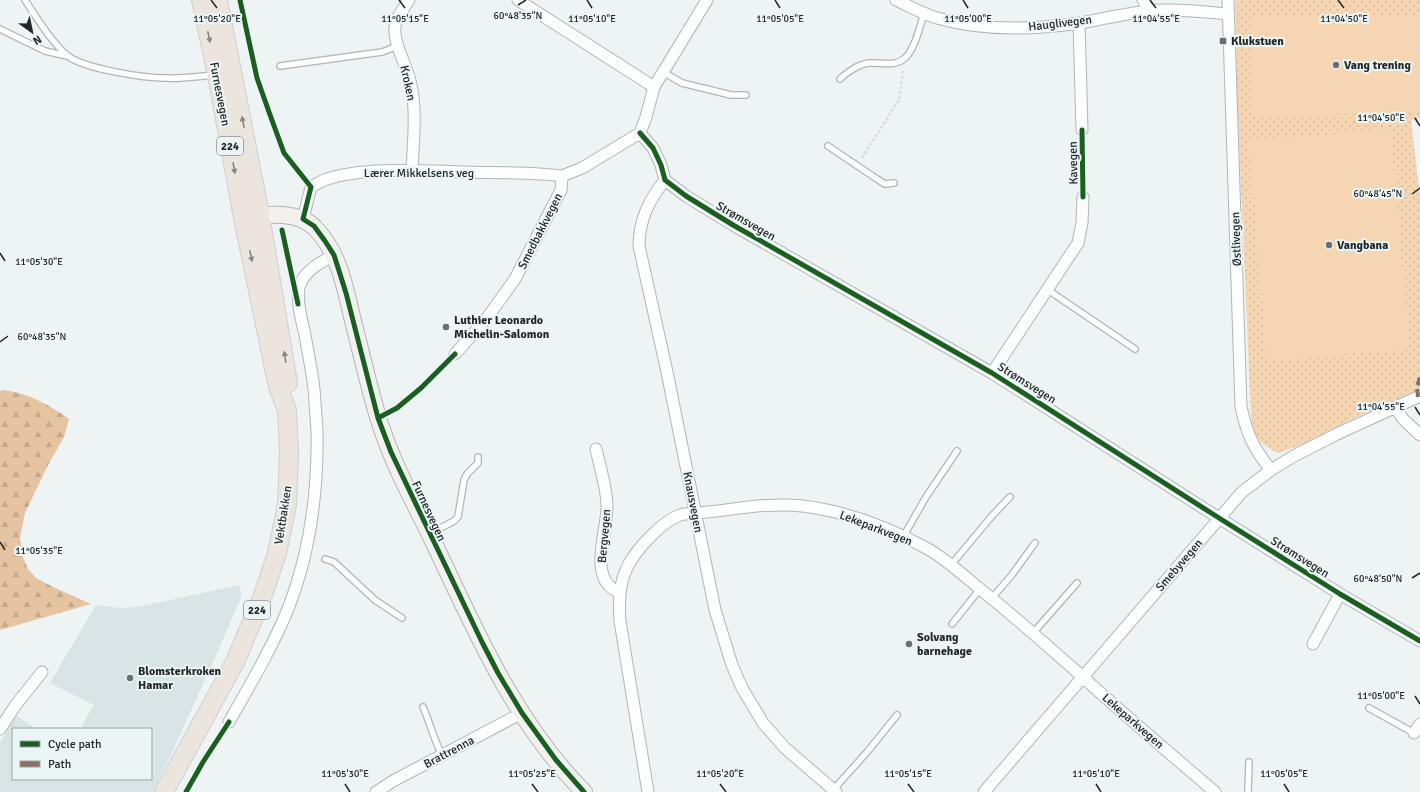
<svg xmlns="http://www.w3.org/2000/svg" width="1420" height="792" viewBox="0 0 1420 792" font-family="Signika,sans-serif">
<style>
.built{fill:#d8e4e5}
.grass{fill:url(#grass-dots)}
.forest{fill:url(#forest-firs)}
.pitch{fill:#f6d5b3}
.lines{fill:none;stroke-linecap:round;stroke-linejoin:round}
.lane-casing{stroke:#b2b5b6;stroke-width:8}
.street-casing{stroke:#b2b5b6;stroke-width:13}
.secondary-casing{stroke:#b2b5b6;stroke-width:18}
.primary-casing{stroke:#cdd0d0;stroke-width:20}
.path{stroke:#dbdddd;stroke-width:2.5;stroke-dasharray:3 2;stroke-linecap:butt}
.lane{stroke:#fcfdfd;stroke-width:5.5}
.street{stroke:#fcfdfd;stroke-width:11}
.secondary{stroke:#f3f0ed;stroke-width:16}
.primary{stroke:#ebe5dd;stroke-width:18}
.quiet{stroke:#8d6e63;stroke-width:4;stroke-dasharray:8 4;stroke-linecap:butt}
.cycleway-casing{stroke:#ebf5f6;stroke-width:8}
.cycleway{stroke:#1b5e20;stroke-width:5}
.oneway{fill:#878682}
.ticks{fill:none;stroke:#232727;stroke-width:1.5}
.poi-dot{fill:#6a6e6e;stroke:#ebf5f6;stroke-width:1.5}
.labels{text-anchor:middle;stroke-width:4;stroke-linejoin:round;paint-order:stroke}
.shield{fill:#ebf5f6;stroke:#5f6565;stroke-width:1}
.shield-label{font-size:11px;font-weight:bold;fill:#232727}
.street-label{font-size:12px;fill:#232727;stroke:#ebf5f6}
.poi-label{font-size:12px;font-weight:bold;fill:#232727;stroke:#ebf5f6;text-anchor:start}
.ticks-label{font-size:10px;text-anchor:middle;fill:#232727;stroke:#ebf5f6;stroke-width:4;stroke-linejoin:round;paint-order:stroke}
</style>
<defs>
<pattern id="grass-dots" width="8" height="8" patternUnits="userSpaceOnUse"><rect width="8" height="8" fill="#f6d5b3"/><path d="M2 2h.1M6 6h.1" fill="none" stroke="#d3b79a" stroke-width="1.8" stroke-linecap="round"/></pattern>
<pattern id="forest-firs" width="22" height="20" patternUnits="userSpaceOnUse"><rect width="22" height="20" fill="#e6c4a1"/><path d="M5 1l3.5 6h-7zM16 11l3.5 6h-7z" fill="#c5a88b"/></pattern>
</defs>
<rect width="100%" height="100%" fill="#eef3f3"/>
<path class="built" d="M 239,585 L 242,595 L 214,660 L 174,748 L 153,792 L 0,792 L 0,743 L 15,715 L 37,729 L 13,729 L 13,779 L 151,779 L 151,729 L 80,729 L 94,705 L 50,683 L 96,605 L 120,608 L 138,607 Z"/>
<path class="grass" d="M 1235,0 L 1420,0 L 1420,118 L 1411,120 L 1420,196 L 1420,389 L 1348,421 L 1310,442 L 1278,453 C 1259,443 1254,438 1251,417 L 1238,117 Z"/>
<path class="forest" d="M 4,390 C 30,394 48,404 69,419 L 64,437 L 48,465 L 25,513 L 20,538 L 23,557 L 28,569 L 36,578 L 53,587 L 91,604 L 0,630 L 0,391 Z"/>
<path class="pitch" d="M 1420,16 L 1420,113 L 1251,116 L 1251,17 Z
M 1391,129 L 1409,349 L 1267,361 L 1249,141 Z"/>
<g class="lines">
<defs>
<path id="lane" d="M 25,0 C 36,17 52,43 68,56 C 85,69 144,78 166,78 C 182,79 199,76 215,75
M 0,29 L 45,51 L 67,56
M 280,66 L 382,52 L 398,46
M 663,72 L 682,83 L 731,95 L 746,95
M 840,79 C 847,72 859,64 869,63 C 880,62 896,67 905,58 C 915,49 920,26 924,13
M 828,146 L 877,179 L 885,184 L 894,183
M 1048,290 L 1135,349
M 431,533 L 454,521 L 458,517 L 464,480 L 467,474 L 478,463 L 478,457
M 903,537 L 926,497 L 957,451
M 325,559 L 334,562 L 375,600 L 402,618
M 951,565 L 991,517 L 1010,497
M 992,598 L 1011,576 L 1035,543
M 952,624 L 980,589
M 1033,633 L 1077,583
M 423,707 C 430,723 434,740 442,755
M 1369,708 L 1414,733
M 833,790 L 868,751 L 897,715
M 1248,792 L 1249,762"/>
<path id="street" d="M 409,0 C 403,10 393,20 395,33 C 396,50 408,67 411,85 C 417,113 413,143 412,171
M 518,0 L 654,87
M 896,0 C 909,6 923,14 937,18 C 983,31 1032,30 1079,23 C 1102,19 1124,14 1147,11 C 1173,8 1203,12 1229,14
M 1143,0 L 1149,11
M 1228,0 L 1241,407 C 1247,434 1253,448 1271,470
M 1079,23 L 1082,130
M 640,133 L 653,148 L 661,165 L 665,180 L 686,196 L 733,225 L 992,373 L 1219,518 L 1340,594 L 1420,641
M 665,180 C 649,200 639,220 639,246 L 667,372 L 715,610 L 732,665 L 742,688 L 763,723 L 785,748 L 836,792
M 303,219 L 311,187 C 315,185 320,182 324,180 C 362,166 424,171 464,172 C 497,173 530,172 562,176
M 455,354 L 487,318 L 515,279 L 561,190 L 562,176 L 582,168 L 640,133 L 646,117 L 654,87 L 707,0
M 992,373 L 1078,243 L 1082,223 L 1083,197
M 1395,407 L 1403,419 L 1420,435
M 596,449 C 600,468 607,488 607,507 C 607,532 587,580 619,592
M 1313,644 L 1340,594
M 229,722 C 250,685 272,648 288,609 C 310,553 318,491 317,431 C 316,417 315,402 314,389 C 312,371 308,353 305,335 C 302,322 295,297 300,284 C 306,270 321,262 334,255
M 0,729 L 15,706 L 42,672
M 1414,733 L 1420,724
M 376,792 L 393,781 L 522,713
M 648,792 L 620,621 C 617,583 624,562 652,535 C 660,527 669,519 680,515 C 685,513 693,514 699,513 C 732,510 768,502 802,506 C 845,511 890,528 928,549 C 947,560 963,575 980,589 C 1013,615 1044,643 1076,671 C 1121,712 1168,752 1215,792
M 984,792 L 1242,492 L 1271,470 L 1292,457 L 1337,434 L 1420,396"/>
<path id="secondary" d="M 248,217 C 269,214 299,211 315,228 C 340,253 346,292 354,325 C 362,356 369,387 378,417 C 391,461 414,502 434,543 C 475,630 515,723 584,792"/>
<path id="primary" d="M 218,0 L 260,215 L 288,383
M 164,792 L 235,662 L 262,598 L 277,553 L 287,505 L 289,452 L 287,410 L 278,387 L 243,218 L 217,75 L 201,0"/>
</defs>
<use href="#lane" class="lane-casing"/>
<use href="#street" class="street-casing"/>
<use href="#secondary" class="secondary-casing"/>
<use href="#primary" class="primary-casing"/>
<path class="path" d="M 862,158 L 899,100 L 903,70"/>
<use href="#lane" class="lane"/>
<use href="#street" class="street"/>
<use href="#secondary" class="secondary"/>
<use href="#primary" class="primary"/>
<path class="quiet" d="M 1418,397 L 1417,387 L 1420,377"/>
<defs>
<path id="cycleway" d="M 240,0 L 257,78 L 269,112 L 284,153 L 311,187 L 303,219 L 314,226 L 325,241 L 334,255 L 346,293 L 378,418 L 391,452 L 482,642 L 498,673 L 522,713 L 556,760 L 584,792
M 1082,130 L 1083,197
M 640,133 L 653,148 L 661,165 L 665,180 L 686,196 L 733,225 L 992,373 L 1219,518 L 1340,594 L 1420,641
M 282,230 L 298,304
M 378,418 L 397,408 L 421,388 L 455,354
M 186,792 L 203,762 L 229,722"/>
</defs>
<use href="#cycleway" class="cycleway-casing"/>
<use href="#cycleway" class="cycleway"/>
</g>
<defs><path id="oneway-solid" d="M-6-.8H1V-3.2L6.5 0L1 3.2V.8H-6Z"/></defs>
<g class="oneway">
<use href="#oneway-solid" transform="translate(209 37) rotate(78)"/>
<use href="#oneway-solid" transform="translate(243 122) rotate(-101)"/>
<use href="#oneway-solid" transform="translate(234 168) rotate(80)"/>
<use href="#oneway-solid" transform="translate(251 256) rotate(78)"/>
<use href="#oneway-solid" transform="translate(285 357) rotate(-98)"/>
</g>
<path class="ticks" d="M 211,0 L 217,8M 399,0 L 405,8M 587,0 L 592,8M 775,0 L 780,8M 963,0 L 968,8M 1150,0 L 1156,8M 1338,0 L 1344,8M 518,5 L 526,0M 1415,118 L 1420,126M 1412,194 L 1420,188M 0,253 L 5,261M 0,342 L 8,336M 1415,407 L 1420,415M 0,542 L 5,550M 1412,578 L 1420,573M 1415,696 L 1420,704M 345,784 L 350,792M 532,784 L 538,792M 720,784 L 726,792M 908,784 L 914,792M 1096,784 L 1101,792M 1284,784 L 1289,792"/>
<g class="poi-dot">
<rect x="1219" y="37" width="8" height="8" rx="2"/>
<circle cx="1336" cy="65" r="4"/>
<circle cx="1329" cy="245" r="4"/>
<circle cx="446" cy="327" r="4"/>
<circle cx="909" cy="644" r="4"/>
<circle cx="130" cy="678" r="4"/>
</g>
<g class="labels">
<g class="shield">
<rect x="217" y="137" width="26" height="18" rx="3"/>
<rect x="244" y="601" width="26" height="18" rx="3"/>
</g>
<g class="shield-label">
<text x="230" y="150">224</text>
<text x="257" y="614">224</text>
</g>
<g class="street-label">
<text transform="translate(1060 23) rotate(-7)" y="4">Hauglivegen</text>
<text transform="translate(408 83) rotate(78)" y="4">Kroken</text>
<text transform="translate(220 94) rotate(79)" y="4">Furnesvegen</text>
<text transform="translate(1073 163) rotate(-91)" y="4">Kavegen</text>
<text x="419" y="177">Lærer Mikkelsens veg</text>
<text transform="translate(746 221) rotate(30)" y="4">Strømsvegen</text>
<text transform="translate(540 231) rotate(-63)" y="4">Smedbakkvegen</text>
<text transform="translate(1236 239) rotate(-92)" y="4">Østlivegen</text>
<text transform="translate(1027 383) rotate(32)" y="4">Strømsvegen</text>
<text transform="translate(693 502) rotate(79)" y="4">Knausvegen</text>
<text transform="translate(429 511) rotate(65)" y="4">Furnesvegen</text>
<text transform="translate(283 515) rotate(-81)" y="4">Vektbakken</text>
<text transform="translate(876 528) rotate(21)" y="4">Lekeparkvegen</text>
<text transform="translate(604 536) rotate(-85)" y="4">Bergvegen</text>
<text transform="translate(1300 557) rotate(32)" y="4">Strømsvegen</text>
<text transform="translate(1179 565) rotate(-49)" y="4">Smebyvegen</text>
<text transform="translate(1133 721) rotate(41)" y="4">Lekeparkvegen</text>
<text transform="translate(449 752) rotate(-28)" y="4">Brattrenna</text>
</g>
<g class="poi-label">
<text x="1231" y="45">Klukstuen</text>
<text x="1344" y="69">Vang trening</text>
<text x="1337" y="249">Vangbana</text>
<text x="454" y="324">Luthier Leonardo<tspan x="454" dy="14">Michelin-Salomon</tspan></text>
<text x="917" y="641">Solvang<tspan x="917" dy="14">barnehage</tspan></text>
<text x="138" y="675">Blomsterkroken<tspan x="138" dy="14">Hamar</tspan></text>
</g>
</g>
<g class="ticks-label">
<text x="518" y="19">60°48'35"N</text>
<text x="217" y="22">11°05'20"E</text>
<text x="405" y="22">11°05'15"E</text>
<text x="592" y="22">11°05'10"E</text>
<text x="780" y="22">11°05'05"E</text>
<text x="1156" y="22">11°04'55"E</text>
<text x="968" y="22">11°05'00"E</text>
<text x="1344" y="22">11°04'50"E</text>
<text x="1381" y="121">11°04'50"E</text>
<text x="1378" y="197">60°48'45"N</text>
<text x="39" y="265">11°05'30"E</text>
<text x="42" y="340">60°48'35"N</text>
<text x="1381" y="410">11°04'55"E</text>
<text x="39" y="554">11°05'35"E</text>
<text x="1378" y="582">60°48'50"N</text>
<text x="1381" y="699">11°05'00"E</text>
<text x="345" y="777">11°05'30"E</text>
<text x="532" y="777">11°05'25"E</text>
<text x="720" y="777">11°05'20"E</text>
<text x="908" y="777">11°05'15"E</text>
<text x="1096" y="777">11°05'10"E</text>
<text x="1284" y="777">11°05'05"E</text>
</g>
<rect x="12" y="728" width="140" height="52" fill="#ebf5f6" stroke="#9ba3a3"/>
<rect x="20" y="741" width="20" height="6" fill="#1b5e20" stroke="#9ba3a3"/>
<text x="48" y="748" font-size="12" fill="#232727">Cycle path</text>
<rect x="20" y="761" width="20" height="6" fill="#8d6e63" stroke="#9ba3a3"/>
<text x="48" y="768" font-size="12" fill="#232727">Path</text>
<g transform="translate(32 32) rotate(147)" stroke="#ebf5f6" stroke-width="3" paint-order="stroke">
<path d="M0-3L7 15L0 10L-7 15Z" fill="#232727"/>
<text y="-6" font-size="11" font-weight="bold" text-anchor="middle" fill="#232727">N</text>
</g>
</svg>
